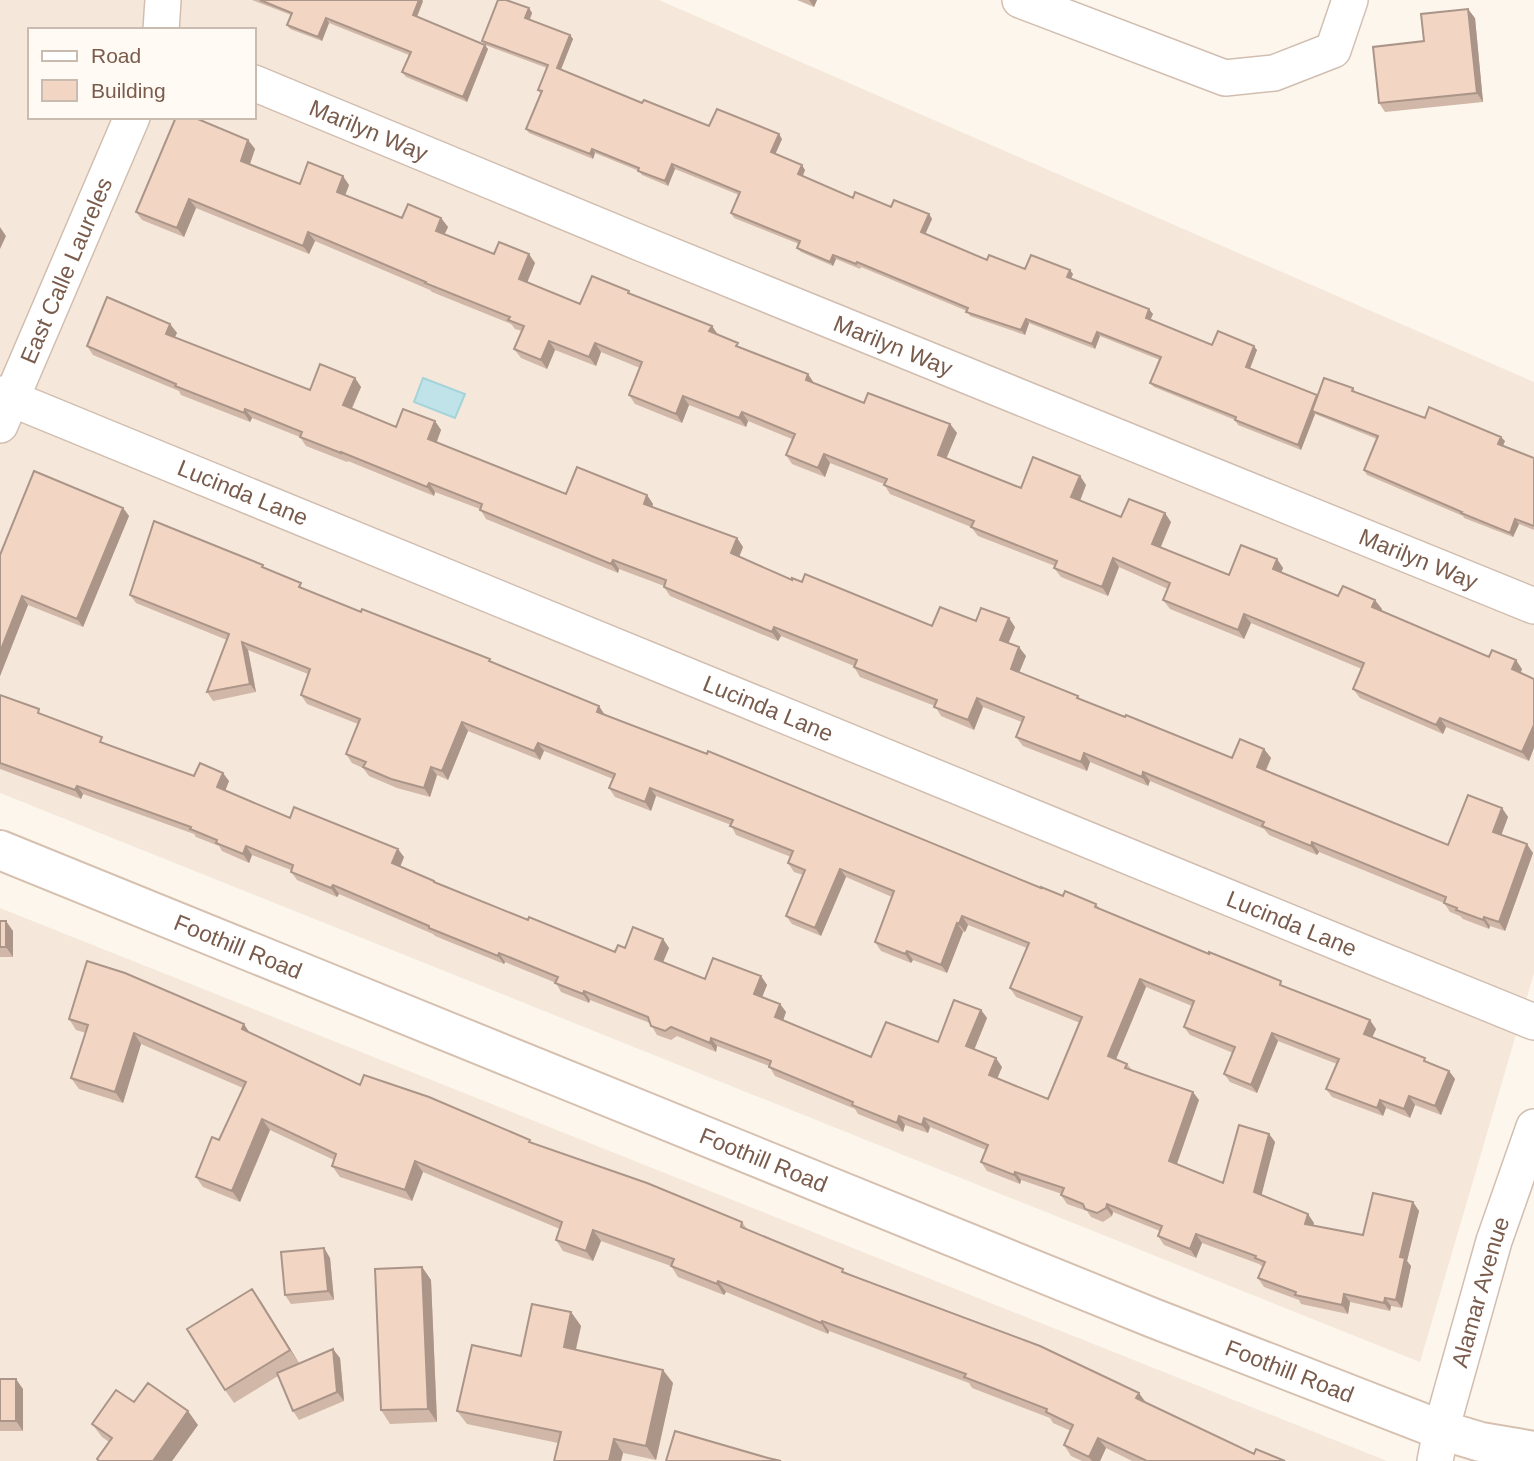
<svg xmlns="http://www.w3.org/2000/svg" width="1534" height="1461" viewBox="0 0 1534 1461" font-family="Arial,sans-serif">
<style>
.residential{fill:#f5e8da;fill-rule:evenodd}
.water{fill:#bfe3e8;stroke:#a5d3da;stroke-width:2}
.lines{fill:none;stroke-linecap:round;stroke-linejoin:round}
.minor-casing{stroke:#d1beb0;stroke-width:38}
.secondary-casing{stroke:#d6c0b0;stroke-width:42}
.minor{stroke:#fff;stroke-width:35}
.secondary{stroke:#fff;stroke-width:38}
.wall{fill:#d1b7a8}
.shaded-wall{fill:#aa9588}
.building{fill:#f3d5c3;stroke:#aa9588;stroke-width:2}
.labels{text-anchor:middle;stroke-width:6;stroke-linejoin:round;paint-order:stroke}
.street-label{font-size:23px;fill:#7a5c4d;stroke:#fffaf3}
</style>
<rect width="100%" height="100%" fill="#fdf6ec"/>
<path class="residential" d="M 0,0 L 659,0 L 1534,382 L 1534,973 L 1420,1362 L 0,793 ZM 30,30 L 254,30 L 254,117 L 30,117 Z
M 0,908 L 1387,1461 L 0,1461 Z"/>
<path class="water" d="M 423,378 L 465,394 L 455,418 L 414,402 Z"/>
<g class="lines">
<defs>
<g id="minor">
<path d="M 1020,0 L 1225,78 L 1274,73 L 1333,50 L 1350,0"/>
<path d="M 161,30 L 163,0"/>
<path id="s1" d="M 254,83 L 638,242 L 1534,606"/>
<path id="s2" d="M 0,394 C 513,601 1022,815 1534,1022"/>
<path id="s3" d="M 0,425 L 132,117"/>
<path id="s4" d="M 1435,1461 L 1441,1430 L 1494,1241 L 1534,1127"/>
</g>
<g id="secondary">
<path id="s5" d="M 0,850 L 1153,1318 L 1441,1430 L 1481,1442 L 1534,1451"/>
</g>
</defs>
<use href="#minor" class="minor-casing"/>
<use href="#secondary" class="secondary-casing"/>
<use href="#minor" class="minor"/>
<use href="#secondary" class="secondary"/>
</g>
<path class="wall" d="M 252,0 L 422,0 L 423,1 L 417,17 L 488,49 L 467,102 L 406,77 L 402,72 L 409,55 L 329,23 L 322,41 L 290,29 L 287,25 L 291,15 Z
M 797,0 L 817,0 L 814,7 Z
M 529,8 L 532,13 L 530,20 L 570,35 L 573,39 L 561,69 L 642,103 L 709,126 L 782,139 L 775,154 L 805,170 L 803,176 L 853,198 L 891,207 L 929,214 L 932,219 L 925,234 L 987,260 L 1025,269 L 1073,274 L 1071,278 L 1153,314 L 1150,320 L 1212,345 L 1257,350 L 1250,368 L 1318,395 L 1353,388 L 1356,393 L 1425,418 L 1505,441 L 1503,445 L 1534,458 L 1534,530 L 1519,524 L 1513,537 L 1464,518 L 1463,516 L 1367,475 L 1364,470 L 1377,439 L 1315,414 L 1301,450 L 1238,425 L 1235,420 L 1154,387 L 1150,383 L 1160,360 L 1100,336 L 1095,349 L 1029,323 L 1025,335 L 970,316 L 967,311 L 861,267 L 860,269 L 836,259 L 833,266 L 801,252 L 797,248 L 799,244 L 734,218 L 731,213 L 739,195 L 675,169 L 668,186 L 642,175 L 639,171 L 595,153 L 593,159 L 529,133 L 526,129 L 541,94 L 538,90 L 547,68 L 485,45 L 482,41 Z
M 1475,18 L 1483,102 L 1385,112 L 1379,103 L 1424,41 Z
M 248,140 L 255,149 L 249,164 L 300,184 L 349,185 L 345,195 L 402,218 L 441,218 L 448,227 L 444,234 L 494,254 L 535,263 L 527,282 L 580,304 L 631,294 L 712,326 L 718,335 L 741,348 L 814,383 L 864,403 L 950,424 L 957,433 L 946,458 L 1021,488 L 1080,476 L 1086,485 L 1080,500 L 1121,517 L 1171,522 L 1161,547 L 1229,575 L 1277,559 L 1283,568 L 1281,572 L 1338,596 L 1382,609 L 1381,611 L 1489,657 L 1522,669 L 1521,673 L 1529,761 L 1446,727 L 1443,734 L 1360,698 L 1353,689 L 1362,669 L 1251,623 L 1244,639 L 1170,609 L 1163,600 L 1168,589 L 1119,567 L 1108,596 L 1061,577 L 1054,568 L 1055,566 L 978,536 L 971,527 L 890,494 L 884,484 L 830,463 L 825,477 L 792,464 L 786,455 L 792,439 L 748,421 L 746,427 L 689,405 L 682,423 L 635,404 L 629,395 L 640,368 L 601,352 L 596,366 L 555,350 L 547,369 L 521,358 L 514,349 L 522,331 L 515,329 L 511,324 L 432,292 L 430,290 L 315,241 L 309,254 L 196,208 L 184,237 L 142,220 L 136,212 Z
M 170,324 L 177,333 L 174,337 L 310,390 L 355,378 L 361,387 L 352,409 L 396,427 L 435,421 L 441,430 L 437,442 L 566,494 L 647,495 L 653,504 L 652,507 L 737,538 L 743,547 L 739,557 L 792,580 L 932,626 L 976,621 L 1015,627 L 1008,643 L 1026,656 L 1019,672 L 1078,696 L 1081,700 L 1232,758 L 1264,749 L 1271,758 L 1266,771 L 1448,845 L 1502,808 L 1508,817 L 1501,835 L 1533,853 L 1505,931 L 1490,926 L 1489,929 L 1463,919 L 1460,916 L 1450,912 L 1444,903 L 1319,852 L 1317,855 L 1269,835 L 1264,829 L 1150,781 L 1148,786 L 1090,762 L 1087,771 L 1023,746 L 1016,737 L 1022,722 L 983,707 L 974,730 L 941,716 L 935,706 L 860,677 L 854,667 L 854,666 L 781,636 L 778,641 L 670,596 L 664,587 L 664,586 L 619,569 L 618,573 L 486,519 L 480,509 L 435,492 L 434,496 L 348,461 L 347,462 L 306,446 L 300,437 L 252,418 L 250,422 L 181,395 L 179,391 L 93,355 L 87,346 Z
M 123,508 L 129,516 L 83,627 L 28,605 L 0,676 L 0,555 Z
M 265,568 L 305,589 L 361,612 L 492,662 L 605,714 L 1041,888 L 1063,896 L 1096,904 L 1100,909 L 1285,987 L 1376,1029 L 1372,1037 L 1449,1071 L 1455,1079 L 1441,1115 L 1415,1105 L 1410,1118 L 1386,1108 L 1383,1116 L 1332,1097 L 1326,1089 L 1337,1064 L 1278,1041 L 1257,1093 L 1230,1082 L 1224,1074 L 1233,1053 L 1190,1035 L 1184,1027 L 1192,1006 L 1146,987 L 1116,1059 L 1127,1064 L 1132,1070 L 1199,1100 L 1177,1164 L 1223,1183 L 1269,1134 L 1275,1142 L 1261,1195 L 1314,1223 L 1313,1226 L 1363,1235 L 1413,1202 L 1419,1211 L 1407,1261 L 1411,1266 L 1402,1308 L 1391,1306 L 1390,1311 L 1350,1302 L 1348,1314 L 1301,1304 L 1299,1300 L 1264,1287 L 1258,1278 L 1263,1267 L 1259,1264 L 1202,1243 L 1196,1258 L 1164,1245 L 1158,1236 L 1160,1231 L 1113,1212 L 1112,1216 L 1103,1222 L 1091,1217 L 1087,1211 L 1067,1204 L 1061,1195 L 1062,1194 L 1021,1180 L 1020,1184 L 987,1171 L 981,1162 L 986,1150 L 930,1127 L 928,1133 L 905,1125 L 903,1132 L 858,1114 L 855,1109 L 775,1076 L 769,1066 L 717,1046 L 716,1052 L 677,1036 L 671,1040 L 657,1035 L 650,1023 L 590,1000 L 589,1003 L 561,992 L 556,983 L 505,962 L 504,964 L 435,936 L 433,934 L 339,894 L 337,897 L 297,880 L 291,872 L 291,870 L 252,855 L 249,863 L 222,851 L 219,846 L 196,837 L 194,834 L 83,794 L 81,799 L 0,769 L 0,695 L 107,744 L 194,776 L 229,781 L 225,791 L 290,818 L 404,857 L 400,867 L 436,883 L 528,920 L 615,952 L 625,948 L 663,939 L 669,948 L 663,962 L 705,979 L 761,976 L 767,985 L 762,997 L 780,1004 L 786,1012 L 783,1021 L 871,1057 L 938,1042 L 981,1010 L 987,1018 L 974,1050 L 1002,1067 L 997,1078 L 1048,1099 L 1080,1023 L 1016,997 L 1010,988 L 1027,948 L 968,925 L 965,932 L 963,932 L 947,973 L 913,960 L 911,963 L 881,951 L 875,942 L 892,897 L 846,877 L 821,936 L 792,924 L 786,916 L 803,875 L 794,872 L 788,863 L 791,857 L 736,835 L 731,825 L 656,796 L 651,811 L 615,797 L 609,788 L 613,779 L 544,751 L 540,760 L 468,731 L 448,780 L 437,775 L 430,797 L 397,788 L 369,776 L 363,768 L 352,763 L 346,754 L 358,724 L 307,704 L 301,695 L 308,674 L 248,650 L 256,692 L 213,701 L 207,692 L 227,640 L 136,603 L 130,595 Z
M 0,921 L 13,931 L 13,957 L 0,957 Z
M 69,1019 L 250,1033 L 360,1085 L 532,1143 L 742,1222 L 747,1229 L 1146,1403 L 1254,1454 L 1285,1461 L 1132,1461 L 1106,1448 L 1100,1461 L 1082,1461 L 1071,1456 L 1064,1445 L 1071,1431 L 1053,1423 L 1050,1418 L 972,1388 L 969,1383 L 829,1331 L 828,1334 L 726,1292 L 724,1295 L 678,1277 L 671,1266 L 601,1241 L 593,1261 L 563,1251 L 556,1240 L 560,1229 L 423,1172 L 412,1201 L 340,1177 L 332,1166 L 334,1160 L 270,1130 L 240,1202 L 203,1187 L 196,1177 L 219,1140 L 243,1088 L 141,1044 L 123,1103 L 79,1089 L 71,1078 L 86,1033 L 76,1030 Z
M 324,1248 L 330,1258 L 334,1300 L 291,1304 L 285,1295 Z
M 422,1267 L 431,1280 L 437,1422 L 390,1424 L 381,1410 Z
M 252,1289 L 299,1363 L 340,1358 L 344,1401 L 299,1420 L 293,1411 L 278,1376 L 234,1403 L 225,1390 Z
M 571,1312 L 581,1326 L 576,1350 L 673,1383 L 656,1460 L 623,1453 L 621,1461 L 554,1461 L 558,1443 L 467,1424 L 457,1411 Z
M 0,1379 L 23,1389 L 23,1431 L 0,1431 Z
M 134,1402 L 198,1425 L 172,1461 L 98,1461 L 97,1459 L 109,1442 L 102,1437 L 92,1424 Z"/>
<path class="shaded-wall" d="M 419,0 L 422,0 L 423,1 L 416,19 L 413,15 Z
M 809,0 L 817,0 L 814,7 Z
M 529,8 L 532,13 L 528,23 L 525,18 Z
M 1468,9 L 1475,18 L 1483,102 L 1477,93 Z
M 326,18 L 329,23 L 322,41 L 318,37 Z
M 570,35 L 573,39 L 560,72 L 557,68 Z
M 485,45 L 488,49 L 467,102 L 463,97 Z
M 779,134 L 782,139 L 774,157 L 771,152 Z
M 248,140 L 255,149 L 248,170 L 241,161 Z
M 592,149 L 595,153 L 593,159 L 590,154 Z
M 672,164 L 675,169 L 668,186 L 665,181 Z
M 802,165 L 805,170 L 801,179 L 798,174 Z
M 343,176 L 349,185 L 343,201 L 337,192 Z
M 189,199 L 196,208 L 184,237 L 177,228 Z
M 929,214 L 932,219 L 924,237 L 921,232 Z
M 441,218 L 448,227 L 442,240 L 436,231 Z
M 0,227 L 6,236 L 0,249 Z
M 308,232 L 315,241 L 309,254 L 303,246 Z
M 529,254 L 535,263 L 525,288 L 519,279 Z
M 833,255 L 836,259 L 833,266 L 830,262 Z
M 1070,270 L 1073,274 L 1070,281 L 1067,277 Z
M 1149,309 L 1153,314 L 1149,323 L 1146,318 Z
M 1026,319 L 1029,323 L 1025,335 L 1021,330 Z
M 170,324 L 177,333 L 172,343 L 166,334 Z
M 712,326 L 718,335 L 709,331 Z
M 1097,332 L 1100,336 L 1095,349 L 1092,344 Z
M 549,341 L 555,350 L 547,369 L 541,360 Z
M 595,343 L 601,352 L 596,366 L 589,357 Z
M 1254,346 L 1257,350 L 1249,371 L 1246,367 Z
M 808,374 L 814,383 L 806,380 Z
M 355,378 L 361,387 L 349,414 L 343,405 Z
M 1317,395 L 1312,411 L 1315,414 L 1301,450 L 1298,445 Z
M 683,396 L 689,405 L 682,423 L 676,414 Z
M 245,409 L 252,418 L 250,422 L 244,413 Z
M 742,412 L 748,421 L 746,427 L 739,418 Z
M 435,421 L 441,430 L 434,448 L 428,439 Z
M 950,424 L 957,433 L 944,464 L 938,455 Z
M 1501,437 L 1505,441 L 1502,448 L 1498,444 Z
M 824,454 L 830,463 L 825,477 L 818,468 Z
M 1080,476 L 1086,485 L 1078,506 L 1071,497 Z
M 429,483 L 435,492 L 434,496 L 427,487 Z
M 647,495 L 653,504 L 650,513 L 644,504 Z
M 123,508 L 129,516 L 83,627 L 77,619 Z
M 1165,513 L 1171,522 L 1158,553 L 1152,544 Z
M 1515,519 L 1519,524 L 1513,537 L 1510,533 Z
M 737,538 L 743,547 L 737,562 L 731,553 Z
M 1113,558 L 1119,567 L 1108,596 L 1102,587 Z
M 1277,559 L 1283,568 L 1279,578 L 1273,569 Z
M 613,560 L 619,569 L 618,573 L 611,564 Z
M 22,596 L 28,605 L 0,676 L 0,652 Z
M 1375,600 L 1382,609 L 1379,616 L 1372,607 Z
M 1244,614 L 1251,623 L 1244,639 L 1238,630 Z
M 1009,618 L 1015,627 L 1006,649 L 1000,640 Z
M 774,627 L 781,636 L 778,641 L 772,632 Z
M 242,642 L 248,650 L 256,692 L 250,684 Z
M 1019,647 L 1026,656 L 1017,678 L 1011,669 Z
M 1516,660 L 1522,669 L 1518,678 L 1512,669 Z
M 977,698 L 983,707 L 974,730 L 968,720 Z
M 599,706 L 605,715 L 597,712 Z
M 1440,718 L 1446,727 L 1443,734 L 1436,725 Z
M 462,722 L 468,731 L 448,780 L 442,771 Z
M 1534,725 L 1534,748 L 1529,761 L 1522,752 Z
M 538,743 L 544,751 L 540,760 L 534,751 Z
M 1264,749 L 1271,758 L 1263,776 L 1257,767 Z
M 1084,753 L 1090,762 L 1087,771 L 1081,762 Z
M 431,767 L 437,775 L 430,797 L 424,788 Z
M 1143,772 L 1150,781 L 1148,786 L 1142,777 Z
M 223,773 L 229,781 L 223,796 L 217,787 Z
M 77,786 L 83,794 L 81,799 L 75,790 Z
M 650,788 L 656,796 L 651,811 L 645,802 Z
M 1502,808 L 1508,817 L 1499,841 L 1493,832 Z
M 1312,842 L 1319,852 L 1317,855 L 1311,846 Z
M 1527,844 L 1533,853 L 1505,931 L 1499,922 Z
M 246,846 L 252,855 L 249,863 L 243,854 Z
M 398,849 L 404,857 L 398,872 L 392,863 Z
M 840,869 L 846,877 L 821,936 L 815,928 Z
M 333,885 L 339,894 L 337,897 L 331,888 Z
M 962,916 L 968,925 L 965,932 L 959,924 Z
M 1484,917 L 1490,926 L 1489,929 L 1483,920 Z
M 6,921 L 13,931 L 13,957 L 6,947 Z
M 957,923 L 963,932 L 947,973 L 941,965 Z
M 663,939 L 669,948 L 661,967 L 655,959 Z
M 907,951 L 913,960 L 911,963 L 905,954 Z
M 499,953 L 505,962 L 504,964 L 498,956 Z
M 761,976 L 767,985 L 760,1002 L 754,994 Z
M 1140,979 L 1146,987 L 1114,1064 L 1108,1056 Z
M 584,991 L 590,1000 L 589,1003 L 583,994 Z
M 780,1004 L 786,1012 L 781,1026 L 775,1017 Z
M 981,1010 L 987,1018 L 972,1055 L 966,1046 Z
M 1370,1020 L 1376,1029 L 1370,1042 L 1364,1034 Z
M 244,1024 L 251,1035 L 242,1029 Z
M 134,1033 L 141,1044 L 123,1103 L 115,1092 Z
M 1272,1033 L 1278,1041 L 1257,1093 L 1251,1085 Z
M 711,1038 L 717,1046 L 716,1052 L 710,1043 Z
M 996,1058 L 1002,1067 L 995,1084 L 989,1075 Z
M 1449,1071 L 1455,1079 L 1441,1115 L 1435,1106 Z
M 1193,1092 L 1199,1100 L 1175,1169 L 1169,1161 Z
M 1409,1096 L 1415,1105 L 1410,1118 L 1404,1109 Z
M 1380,1100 L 1386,1108 L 1383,1116 L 1377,1108 Z
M 899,1116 L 905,1125 L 903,1132 L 897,1123 Z
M 924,1118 L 930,1127 L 928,1133 L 922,1125 Z
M 262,1119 L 270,1130 L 240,1202 L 232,1191 Z
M 1269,1134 L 1275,1142 L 1260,1201 L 1254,1192 Z
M 415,1161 L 423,1172 L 412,1201 L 405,1190 Z
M 1015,1172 L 1021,1180 L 1020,1184 L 1014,1175 Z
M 1413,1202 L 1419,1211 L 1407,1261 L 1411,1266 L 1402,1308 L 1396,1300 L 1400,1257 Z
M 1107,1204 L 1113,1212 L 1112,1216 L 1106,1208 Z
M 1308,1214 L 1314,1223 L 1311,1232 L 1305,1224 Z
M 593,1230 L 601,1241 L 593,1261 L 586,1251 Z
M 1196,1234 L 1202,1243 L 1196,1258 L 1190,1249 Z
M 324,1248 L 330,1258 L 334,1300 L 328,1291 Z
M 422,1267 L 431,1280 L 437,1422 L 428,1409 Z
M 718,1281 L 726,1292 L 724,1295 L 717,1284 Z
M 252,1289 L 262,1303 L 299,1363 L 290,1350 Z
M 1344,1294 L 1350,1302 L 1348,1314 L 1342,1305 Z
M 1385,1298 L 1391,1306 L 1390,1311 L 1384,1303 Z
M 571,1312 L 581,1326 L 573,1361 L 564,1347 Z
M 822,1321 L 829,1331 L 828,1334 L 821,1323 Z
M 333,1349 L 340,1358 L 344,1401 L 337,1392 Z
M 663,1370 L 673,1383 L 656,1460 L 646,1446 Z
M 16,1379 L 23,1389 L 23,1431 L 16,1421 Z
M 1139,1393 L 1147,1404 L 1136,1398 Z
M 188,1411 L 198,1425 L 172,1461 L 153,1461 Z
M 1098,1438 L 1106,1448 L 1100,1461 L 1092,1461 L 1089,1457 Z
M 614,1439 L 623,1453 L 621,1461 L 609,1461 Z"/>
<path class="building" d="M 260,0 L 419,0 L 413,15 L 485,45 L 463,97 L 402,72 L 411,52 L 326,18 L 318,37 L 287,25 L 292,13 Z
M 498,0 L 506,0 L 529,8 L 525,18 L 570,35 L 557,68 L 642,103 L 644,100 L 709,126 L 717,109 L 779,134 L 771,152 L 802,165 L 798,174 L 853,198 L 855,192 L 891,207 L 894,200 L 929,214 L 921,232 L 987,260 L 989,255 L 1025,269 L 1031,255 L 1070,270 L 1067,277 L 1149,309 L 1146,318 L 1212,345 L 1218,331 L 1254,346 L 1246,367 L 1317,395 L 1298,445 L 1235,420 L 1236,417 L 1150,383 L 1161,357 L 1097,332 L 1092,344 L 1026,319 L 1021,330 L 966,312 L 968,308 L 857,262 L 856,264 L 833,255 L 830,262 L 797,248 L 800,241 L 731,213 L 740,192 L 672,164 L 665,181 L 638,171 L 639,168 L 592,149 L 590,154 L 526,129 L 542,91 L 538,90 L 548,65 L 482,41 Z
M 1468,9 L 1477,93 L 1379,103 L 1373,47 L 1424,41 L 1421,14 Z
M 176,117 L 193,117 L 248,140 L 241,161 L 300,184 L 308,162 L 343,176 L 337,192 L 402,218 L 408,204 L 441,218 L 436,231 L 494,254 L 499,242 L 529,254 L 519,279 L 580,304 L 592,276 L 629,291 L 628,293 L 712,326 L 709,331 L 738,343 L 736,346 L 808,374 L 806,380 L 864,403 L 868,393 L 950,424 L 938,455 L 1021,488 L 1033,457 L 1080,476 L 1071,497 L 1121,517 L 1129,499 L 1165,513 L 1152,544 L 1229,575 L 1241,545 L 1277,559 L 1273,569 L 1338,596 L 1343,586 L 1375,600 L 1372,607 L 1489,657 L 1492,650 L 1516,660 L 1512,669 L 1534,679 L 1534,725 L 1522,752 L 1440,718 L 1436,725 L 1353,689 L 1364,663 L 1244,614 L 1238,630 L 1163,600 L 1170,583 L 1113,558 L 1102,587 L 1054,568 L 1057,561 L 971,527 L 974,521 L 884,485 L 887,479 L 824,454 L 818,468 L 786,455 L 795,434 L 742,412 L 739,418 L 683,396 L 676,414 L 629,395 L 642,362 L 595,343 L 589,357 L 549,341 L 541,360 L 514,349 L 524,326 L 508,320 L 510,317 L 425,283 L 426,282 L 308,232 L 303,246 L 189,199 L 177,228 L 136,212 Z
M 107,297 L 170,324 L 166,334 L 310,390 L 320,364 L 355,378 L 343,405 L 396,427 L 403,409 L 435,421 L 428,439 L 566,494 L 577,467 L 647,495 L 644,504 L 737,538 L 731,553 L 792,580 L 792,578 L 802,582 L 805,574 L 932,626 L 940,607 L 976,621 L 981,608 L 1009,618 L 1000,640 L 1019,647 L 1011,669 L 1078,696 L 1077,698 L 1125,717 L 1126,715 L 1232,758 L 1240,739 L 1264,749 L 1257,767 L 1448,845 L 1468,795 L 1502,808 L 1493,832 L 1527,844 L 1499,922 L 1484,917 L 1483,920 L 1456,910 L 1457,908 L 1444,903 L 1446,897 L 1312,842 L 1311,846 L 1262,826 L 1264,822 L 1143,772 L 1142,777 L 1084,753 L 1081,762 L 1016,737 L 1024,717 L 977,698 L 968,720 L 934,707 L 937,700 L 854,667 L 857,660 L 774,627 L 772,632 L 664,587 L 666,580 L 613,560 L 611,564 L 480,510 L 482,504 L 429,483 L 427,487 L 341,452 L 341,453 L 300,437 L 302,432 L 245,409 L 244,413 L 175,386 L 176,384 L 87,346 Z
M 1324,378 L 1353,388 L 1352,391 L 1425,418 L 1429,407 L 1501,437 L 1498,444 L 1534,458 L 1534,526 L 1515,519 L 1510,533 L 1461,513 L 1462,512 L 1364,470 L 1378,436 L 1312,411 Z
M 34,471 L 123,508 L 77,619 L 22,596 L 0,652 L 0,555 Z
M 154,521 L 263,565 L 262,567 L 301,583 L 299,587 L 361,612 L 362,609 L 490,659 L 489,661 L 599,706 L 597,712 L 707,754 L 708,751 L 1041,888 L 1041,887 L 1063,896 L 1065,891 L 1096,904 L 1095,907 L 1209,954 L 1209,952 L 1281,981 L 1280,985 L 1370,1020 L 1364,1034 L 1425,1058 L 1424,1061 L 1449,1071 L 1435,1106 L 1409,1096 L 1404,1109 L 1380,1100 L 1377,1108 L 1326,1089 L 1339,1059 L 1272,1033 L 1251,1085 L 1224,1074 L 1235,1047 L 1184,1027 L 1194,1001 L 1140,979 L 1108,1056 L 1127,1064 L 1125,1068 L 1193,1092 L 1169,1161 L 1223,1183 L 1239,1125 L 1269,1134 L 1254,1192 L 1308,1214 L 1305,1224 L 1363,1235 L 1373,1193 L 1413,1202 L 1400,1257 L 1405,1258 L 1396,1300 L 1385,1298 L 1384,1303 L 1344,1294 L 1342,1305 L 1295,1295 L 1296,1292 L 1258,1278 L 1265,1262 L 1255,1258 L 1256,1256 L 1196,1234 L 1190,1249 L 1158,1236 L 1162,1226 L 1107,1204 L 1106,1208 L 1097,1213 L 1085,1209 L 1083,1204 L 1061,1195 L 1064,1188 L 1015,1172 L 1014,1175 L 981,1162 L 988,1145 L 924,1118 L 922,1125 L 899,1116 L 897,1123 L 852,1105 L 853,1102 L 769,1067 L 771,1061 L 711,1038 L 710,1043 L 671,1027 L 665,1031 L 651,1026 L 648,1017 L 584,991 L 583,994 L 555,983 L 558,977 L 499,953 L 498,956 L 429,928 L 429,926 L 333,885 L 331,888 L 291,872 L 293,865 L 246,846 L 243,854 L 216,843 L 217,840 L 190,829 L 191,827 L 77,786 L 75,790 L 0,763 L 0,695 L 39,709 L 38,713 L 102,737 L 100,742 L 194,776 L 200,763 L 223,773 L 217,787 L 290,818 L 294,807 L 398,849 L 392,863 L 434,881 L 434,882 L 528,920 L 529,917 L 615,952 L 618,945 L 625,948 L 633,927 L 663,939 L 655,959 L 705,979 L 713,958 L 761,976 L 754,994 L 780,1004 L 775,1017 L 871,1057 L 886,1022 L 938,1042 L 954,1000 L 981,1010 L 966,1046 L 996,1058 L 989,1075 L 1048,1099 L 1082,1017 L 1010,988 L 1029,943 L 962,916 L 959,924 L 957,923 L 941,965 L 907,951 L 905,954 L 875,942 L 894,891 L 840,869 L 815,928 L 786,916 L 805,870 L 788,863 L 793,851 L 730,826 L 733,820 L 650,788 L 645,802 L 609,788 L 615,774 L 538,743 L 534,751 L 462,722 L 442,771 L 431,767 L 424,788 L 391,779 L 363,767 L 366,762 L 346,754 L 360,719 L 301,695 L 310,669 L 242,642 L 250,684 L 207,692 L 229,634 L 130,595 Z
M 0,921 L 6,921 L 6,947 L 0,947 Z
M 87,961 L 125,973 L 244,1024 L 242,1029 L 360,1085 L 364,1075 L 429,1097 L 530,1140 L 529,1142 L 647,1183 L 742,1222 L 741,1227 L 843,1269 L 842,1272 L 1040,1346 L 1139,1393 L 1136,1398 L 1254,1454 L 1256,1449 L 1285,1461 L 1147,1461 L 1098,1438 L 1089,1457 L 1064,1445 L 1073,1425 L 1046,1412 L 1047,1409 L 964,1377 L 966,1374 L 822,1321 L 821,1323 L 718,1281 L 717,1284 L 671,1266 L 674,1259 L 593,1230 L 586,1251 L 556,1240 L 562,1222 L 415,1161 L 405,1190 L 332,1166 L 336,1154 L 262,1119 L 232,1191 L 196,1177 L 212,1137 L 219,1140 L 246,1082 L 134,1033 L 115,1092 L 71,1078 L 88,1025 L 69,1019 Z
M 324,1248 L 328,1291 L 285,1295 L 281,1252 Z
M 422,1267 L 428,1409 L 381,1410 L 375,1269 Z
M 252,1289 L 290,1350 L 225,1390 L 187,1329 Z
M 532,1304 L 571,1312 L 564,1347 L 663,1370 L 646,1446 L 614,1439 L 609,1461 L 554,1461 L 561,1432 L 457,1411 L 472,1345 L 521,1356 Z
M 333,1349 L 337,1392 L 293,1411 L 277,1373 Z
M 0,1379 L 16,1379 L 16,1421 L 0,1421 Z
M 148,1383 L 188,1411 L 153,1461 L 99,1461 L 97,1459 L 112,1438 L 92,1424 L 116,1390 L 134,1402 Z
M 675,1431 L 768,1458 L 781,1461 L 666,1461 Z"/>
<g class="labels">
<g class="street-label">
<text dy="8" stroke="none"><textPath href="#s1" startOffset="124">Marilyn Way</textPath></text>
<text dy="8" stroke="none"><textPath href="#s3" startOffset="168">East Calle Laureles</textPath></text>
<text dy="8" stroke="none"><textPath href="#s1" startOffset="691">Marilyn Way</textPath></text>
<text dy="8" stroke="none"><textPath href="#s2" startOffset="262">Lucinda Lane</textPath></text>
<text dy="8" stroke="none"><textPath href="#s1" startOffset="1258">Marilyn Way</textPath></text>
<text dy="8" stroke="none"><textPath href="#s2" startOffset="830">Lucinda Lane</textPath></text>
<text dy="8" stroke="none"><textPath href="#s2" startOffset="1396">Lucinda Lane</textPath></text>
<text dy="8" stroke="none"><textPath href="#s5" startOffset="257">Foothill Road</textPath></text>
<text dy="8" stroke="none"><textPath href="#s5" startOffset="824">Foothill Road</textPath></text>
<text dy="8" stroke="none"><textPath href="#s4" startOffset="175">Alamar Avenue</textPath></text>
<text dy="8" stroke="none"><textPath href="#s5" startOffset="1391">Foothill Road</textPath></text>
</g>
</g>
<rect x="28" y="28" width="228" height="91" fill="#fffaf3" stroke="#cabbb1" stroke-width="2"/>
<rect x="42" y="51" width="35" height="10" fill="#ffffff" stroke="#cabbb1" stroke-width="2"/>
<text x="91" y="63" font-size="21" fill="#7a5c4d">Road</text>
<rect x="42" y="80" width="35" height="21" fill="#f3d5c3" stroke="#cabbb1" stroke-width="2"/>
<text x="91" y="98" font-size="21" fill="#7a5c4d">Building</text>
</svg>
